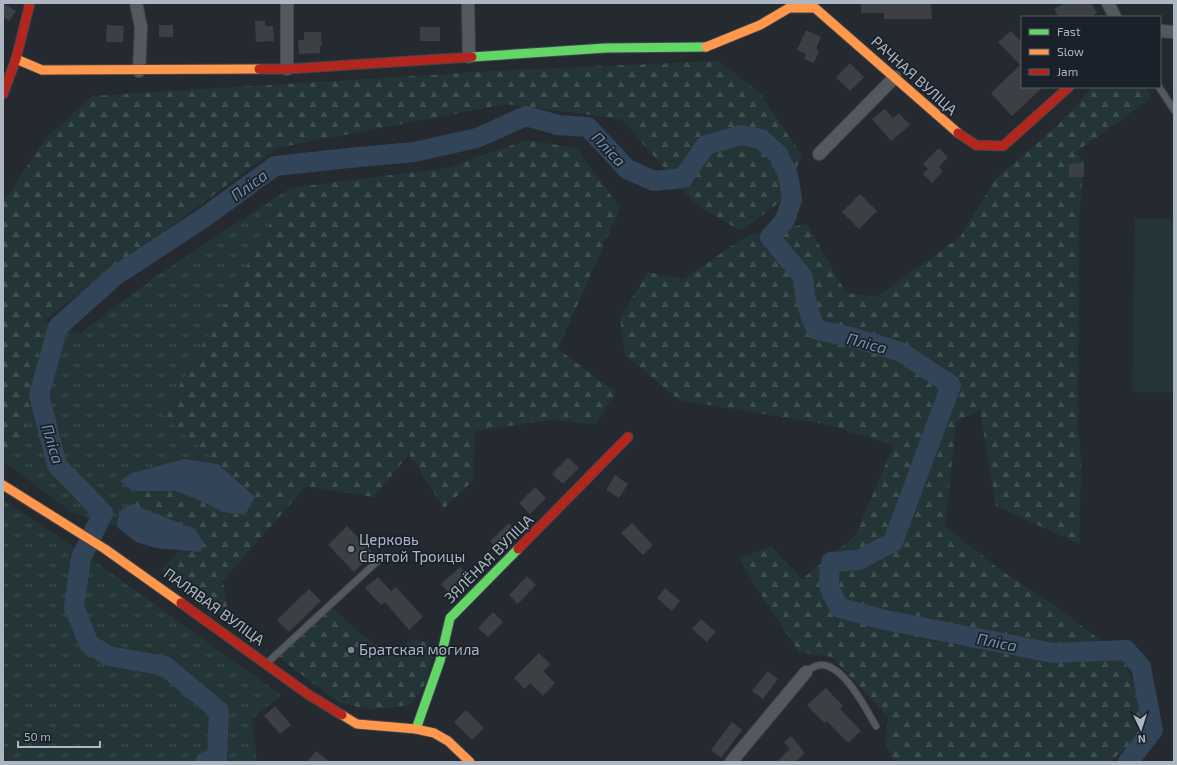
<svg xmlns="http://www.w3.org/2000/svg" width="1177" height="765" viewBox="0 0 1177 765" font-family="'Exo 2',sans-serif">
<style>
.grass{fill:url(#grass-tufts)}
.forest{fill:url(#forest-firs)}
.pitch{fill:#233536}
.water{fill:#324458}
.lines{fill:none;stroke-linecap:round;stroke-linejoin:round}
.river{stroke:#324458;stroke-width:20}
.building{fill:#3c4045}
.lane-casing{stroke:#42464b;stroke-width:8}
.street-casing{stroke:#42464b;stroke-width:14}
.fast-casing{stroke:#42464b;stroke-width:11}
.slow-casing{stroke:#42464b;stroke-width:11}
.jam-casing{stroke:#42464b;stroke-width:11}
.lane{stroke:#54585f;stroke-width:6}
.street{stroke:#54585f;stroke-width:12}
.fast{stroke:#63d668;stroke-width:9}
.slow{stroke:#ff974d;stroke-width:9}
.jam{stroke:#b3261e;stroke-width:9}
.poi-dot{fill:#7d8590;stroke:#19212a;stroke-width:1.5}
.labels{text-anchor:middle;stroke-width:3.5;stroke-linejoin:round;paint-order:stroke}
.street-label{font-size:15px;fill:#adb6c3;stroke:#19212a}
.poi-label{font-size:15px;fill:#adb6c3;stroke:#19212a;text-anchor:start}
.water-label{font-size:16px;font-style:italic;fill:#758faa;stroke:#19212a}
</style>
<defs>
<pattern id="grass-tufts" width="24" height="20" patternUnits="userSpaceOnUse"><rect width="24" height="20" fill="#233536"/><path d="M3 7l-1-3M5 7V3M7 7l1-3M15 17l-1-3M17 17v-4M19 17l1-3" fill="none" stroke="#405051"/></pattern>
<pattern id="forest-firs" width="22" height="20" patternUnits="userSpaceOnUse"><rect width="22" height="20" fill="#233536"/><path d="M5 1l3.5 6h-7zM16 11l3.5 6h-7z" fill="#405051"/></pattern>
</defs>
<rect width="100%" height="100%" fill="#252a30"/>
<path class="grass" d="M 290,188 L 163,415 L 218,464 L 184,459 L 120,481 L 132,491 L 132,504 L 119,511 L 117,527 L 73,513 L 3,461 L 25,433 L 43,321 L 80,333 L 155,277 Z
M 3,499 L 104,568 L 281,695 L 252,719 L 257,762 L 3,762 Z"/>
<path class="forest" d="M 719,61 L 761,94 L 802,156 L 780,202 L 741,231 L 695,204 L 622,119 L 506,104 L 277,148 L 43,321 L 25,433 L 3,460 L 3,203 L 46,138 L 92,96 L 492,71 Z
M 1093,87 L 1145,87 L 1151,98 L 1076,152 L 1084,163 L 1079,216 L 1078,425 L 1081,465 L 1079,544 L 996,506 L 980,410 L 956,422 L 945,526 L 1000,570 L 1055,605 L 1123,658 L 1141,702 L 1139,736 L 1110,762 L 894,762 L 886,743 L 888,717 L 832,657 L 799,652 L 753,582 L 739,559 L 771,546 L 802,579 L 855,536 L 894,445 L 824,424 L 679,400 L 625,355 L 620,318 L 648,272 L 683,279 L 748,235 L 807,224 L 846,293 L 876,297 L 960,237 L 996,178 L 1055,128 Z
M 527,140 L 577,148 L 620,208 L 558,349 L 616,392 L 595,424 L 550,420 L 475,431 L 473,481 L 444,508 L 409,454 L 374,497 L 306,486 L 223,581 L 227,607 L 219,615 L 161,570 L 180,551 L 200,552 L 132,504 L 132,491 L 175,491 L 195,498 L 223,512 L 255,497 L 163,415 L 290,188 L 446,168 Z
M 333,608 L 360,633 L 392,657 L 412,639 L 427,642 L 432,658 L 426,683 L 410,705 L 370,710 L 338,702 L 277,656 Z"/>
<path class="pitch" d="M 1135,218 L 1174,219 L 1174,393 L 1132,392 Z"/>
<path class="water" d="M 184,459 L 218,464 L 255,497 L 245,515 L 223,512 L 195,498 L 175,491 L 132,491 L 120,481 L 132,473 Z
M 132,504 L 195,529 L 204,543 L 200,552 L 156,548 L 136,542 L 117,527 L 119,511 Z"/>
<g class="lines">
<path class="river" d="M 205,762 L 217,758 L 219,711 L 165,666 L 109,656 L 89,644 L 74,607 L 81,558 L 103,513 L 57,465 L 39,395 L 58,327 L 115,276 L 202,219 L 275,166 L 349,158 L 414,152 L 477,138 L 526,116 L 558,125 L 588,127 L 627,169 L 654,181 L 683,178 L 706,145 L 741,135 L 761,139 L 778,154 L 788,175 L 792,199 L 785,220 L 770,237 L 803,277 L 805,296 L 811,318 L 817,330 L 851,337 L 901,352 L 951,385 L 893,542 L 859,560 L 831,562 C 827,585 828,589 840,608 L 885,620 L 1053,653 L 1126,650 L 1141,667 L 1153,730 L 1128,762"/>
</g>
<path class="building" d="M 3,3 L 16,11 L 9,21 L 3,17 Z
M 861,3 L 931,3 L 932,19 L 884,19 L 884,13 L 861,13 Z
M 1065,3 L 1091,3 L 1097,13 L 1090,17 L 1059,17 L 1054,9 Z
M 255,21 L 265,21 L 265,26 L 273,26 L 274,41 L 256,42 Z
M 107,25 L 124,26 L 123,42 L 106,42 Z
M 159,25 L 173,25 L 173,37 L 159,37 Z
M 420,27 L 440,27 L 440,41 L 420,41 Z
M 806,30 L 821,37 L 816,49 L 819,51 L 814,63 L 804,59 L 806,54 L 797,50 Z
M 1011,31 L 1022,43 L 1022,87 L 1043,87 L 1012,116 L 991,93 L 1020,65 L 998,42 Z
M 304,32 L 321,32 L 322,46 L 320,46 L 320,53 L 299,54 L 298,40 L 304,40 Z
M 850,63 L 864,77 L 850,91 L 836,77 Z
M 885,109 L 893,118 L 899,113 L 910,125 L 891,141 L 872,119 Z
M 939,148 L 948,157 L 939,167 L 943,171 L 932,183 L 923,174 L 928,169 L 923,164 Z
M 1084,163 L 1084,177 L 1069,177 L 1069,164 Z
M 860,194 L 877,211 L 859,229 L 842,212 Z
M 568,458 L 579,468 L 563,484 L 552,474 Z
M 615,475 L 628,484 L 619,498 L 606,490 Z
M 535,487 L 546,498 L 530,514 L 519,503 Z
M 509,523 L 517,532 L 498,550 L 490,541 Z
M 632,523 L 653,545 L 643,555 L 621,533 Z
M 347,526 L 373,553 L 354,572 L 328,545 Z
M 460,567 L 469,576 L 449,593 L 441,584 Z
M 527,576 L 536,585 L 518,604 L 509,595 Z
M 378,577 L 391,591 L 396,587 L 423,617 L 409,630 L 385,602 L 381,605 L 365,588 Z
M 665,588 L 680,601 L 672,611 L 657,598 Z
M 309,589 L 321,601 L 289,632 L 277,620 Z
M 493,612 L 503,622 L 488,637 L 478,628 Z
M 701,619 L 716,632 L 707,642 L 692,629 Z
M 539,653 L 550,664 L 543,671 L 555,683 L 543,696 L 530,683 L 525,689 L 514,678 Z
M 768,671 L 778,679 L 763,699 L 752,691 Z
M 826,688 L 843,706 L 840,709 L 861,731 L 848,743 L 827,721 L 824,723 L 807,705 Z
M 275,706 L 291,725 L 280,734 L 264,716 Z
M 466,710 L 484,728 L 472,740 L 454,722 Z
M 732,722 L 742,730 L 721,758 L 711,750 Z
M 791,736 L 805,753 L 795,762 L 776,762 L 790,749 L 784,742 Z
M 316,751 L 329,762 L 307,762 Z"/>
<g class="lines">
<defs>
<path id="lane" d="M 1159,87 L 1174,110
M 267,663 L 383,556
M 806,672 C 809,670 813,667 816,666 C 840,657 866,709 876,726"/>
<path id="street" d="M 136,3 L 141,27 L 139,71
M 468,3 L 469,57
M 1108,3 L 1115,17
M 1160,31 L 1174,32
M 287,69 L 287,3
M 819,154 L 895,77
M 731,762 L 806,672"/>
<path id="fast" d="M 472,57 L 606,48 L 706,47
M 416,729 L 440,661 L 450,618 L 518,549"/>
<path id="slow" d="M 706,47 L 760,25 L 789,8 L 815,8 L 958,133
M 16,59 L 42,70 L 259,69
M 3,485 L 105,549 L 181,603
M 342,715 L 357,724 L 416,729 L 434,733 L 448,741 L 470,762"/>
<path id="jam" d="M 259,69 L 287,69 L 472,57
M 3,94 L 16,59 L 30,3
M 958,133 L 976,145 L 1003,146 L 1069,87
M 518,549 L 628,437
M 181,603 L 309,695 L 342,715"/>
</defs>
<use href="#lane" class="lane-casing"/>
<use href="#street" class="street-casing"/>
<use href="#fast" class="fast-casing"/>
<use href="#slow" class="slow-casing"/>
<use href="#jam" class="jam-casing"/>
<use href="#lane" class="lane"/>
<use href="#street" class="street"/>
<use href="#fast" class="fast"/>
<use href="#slow" class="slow"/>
<use href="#jam" class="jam"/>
</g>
<g class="poi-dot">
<circle cx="351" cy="549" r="4"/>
<circle cx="351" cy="650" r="4"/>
</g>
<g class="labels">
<g class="street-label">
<text transform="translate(914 76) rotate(42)" y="5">РАЧНАЯ ВУЛІЦА</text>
<text transform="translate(489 559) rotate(-45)" y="5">ЗЯЛЁНАЯ ВУЛІЦА</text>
<text transform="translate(214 607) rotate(36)" y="5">ПАЛЯВАЯ ВУЛІЦА</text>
</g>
<g class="poi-label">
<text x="359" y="545">Церковь<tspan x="359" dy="17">Святой Троицы</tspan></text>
<text x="359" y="655">Братская могила</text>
</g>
<g class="water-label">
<text transform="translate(609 149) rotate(46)" y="6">Пліса</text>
<text transform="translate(249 185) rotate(-36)" y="6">Пліса</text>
<text transform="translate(867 343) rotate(15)" y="6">Пліса</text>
<text transform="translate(53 444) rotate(73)" y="6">Пліса</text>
<text transform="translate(997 642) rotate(11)" y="6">Пліса</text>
</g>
</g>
<rect width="1177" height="765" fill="none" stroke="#adb6c3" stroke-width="8"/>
<rect x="1021" y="16" width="140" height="72" fill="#19212a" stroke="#545d67"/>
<rect x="1029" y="29" width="20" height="6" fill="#63d668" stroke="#545d67"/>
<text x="1057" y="36" font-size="12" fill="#adb6c3">Fast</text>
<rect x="1029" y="49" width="20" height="6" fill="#ff974d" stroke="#545d67"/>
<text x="1057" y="56" font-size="12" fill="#adb6c3">Slow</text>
<rect x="1029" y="69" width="20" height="6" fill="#b3261e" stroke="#545d67"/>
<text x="1057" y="76" font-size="12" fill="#adb6c3">Jam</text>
<g transform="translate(1141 729) rotate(176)" stroke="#19212a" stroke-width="3" paint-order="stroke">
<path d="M0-3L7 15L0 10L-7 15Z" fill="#adb6c3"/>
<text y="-6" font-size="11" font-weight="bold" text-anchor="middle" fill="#adb6c3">N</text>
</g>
<path d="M18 741v6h82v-6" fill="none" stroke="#adb6c3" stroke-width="2"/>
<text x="24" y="741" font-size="12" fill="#adb6c3" stroke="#19212a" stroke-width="3" paint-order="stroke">50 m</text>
</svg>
